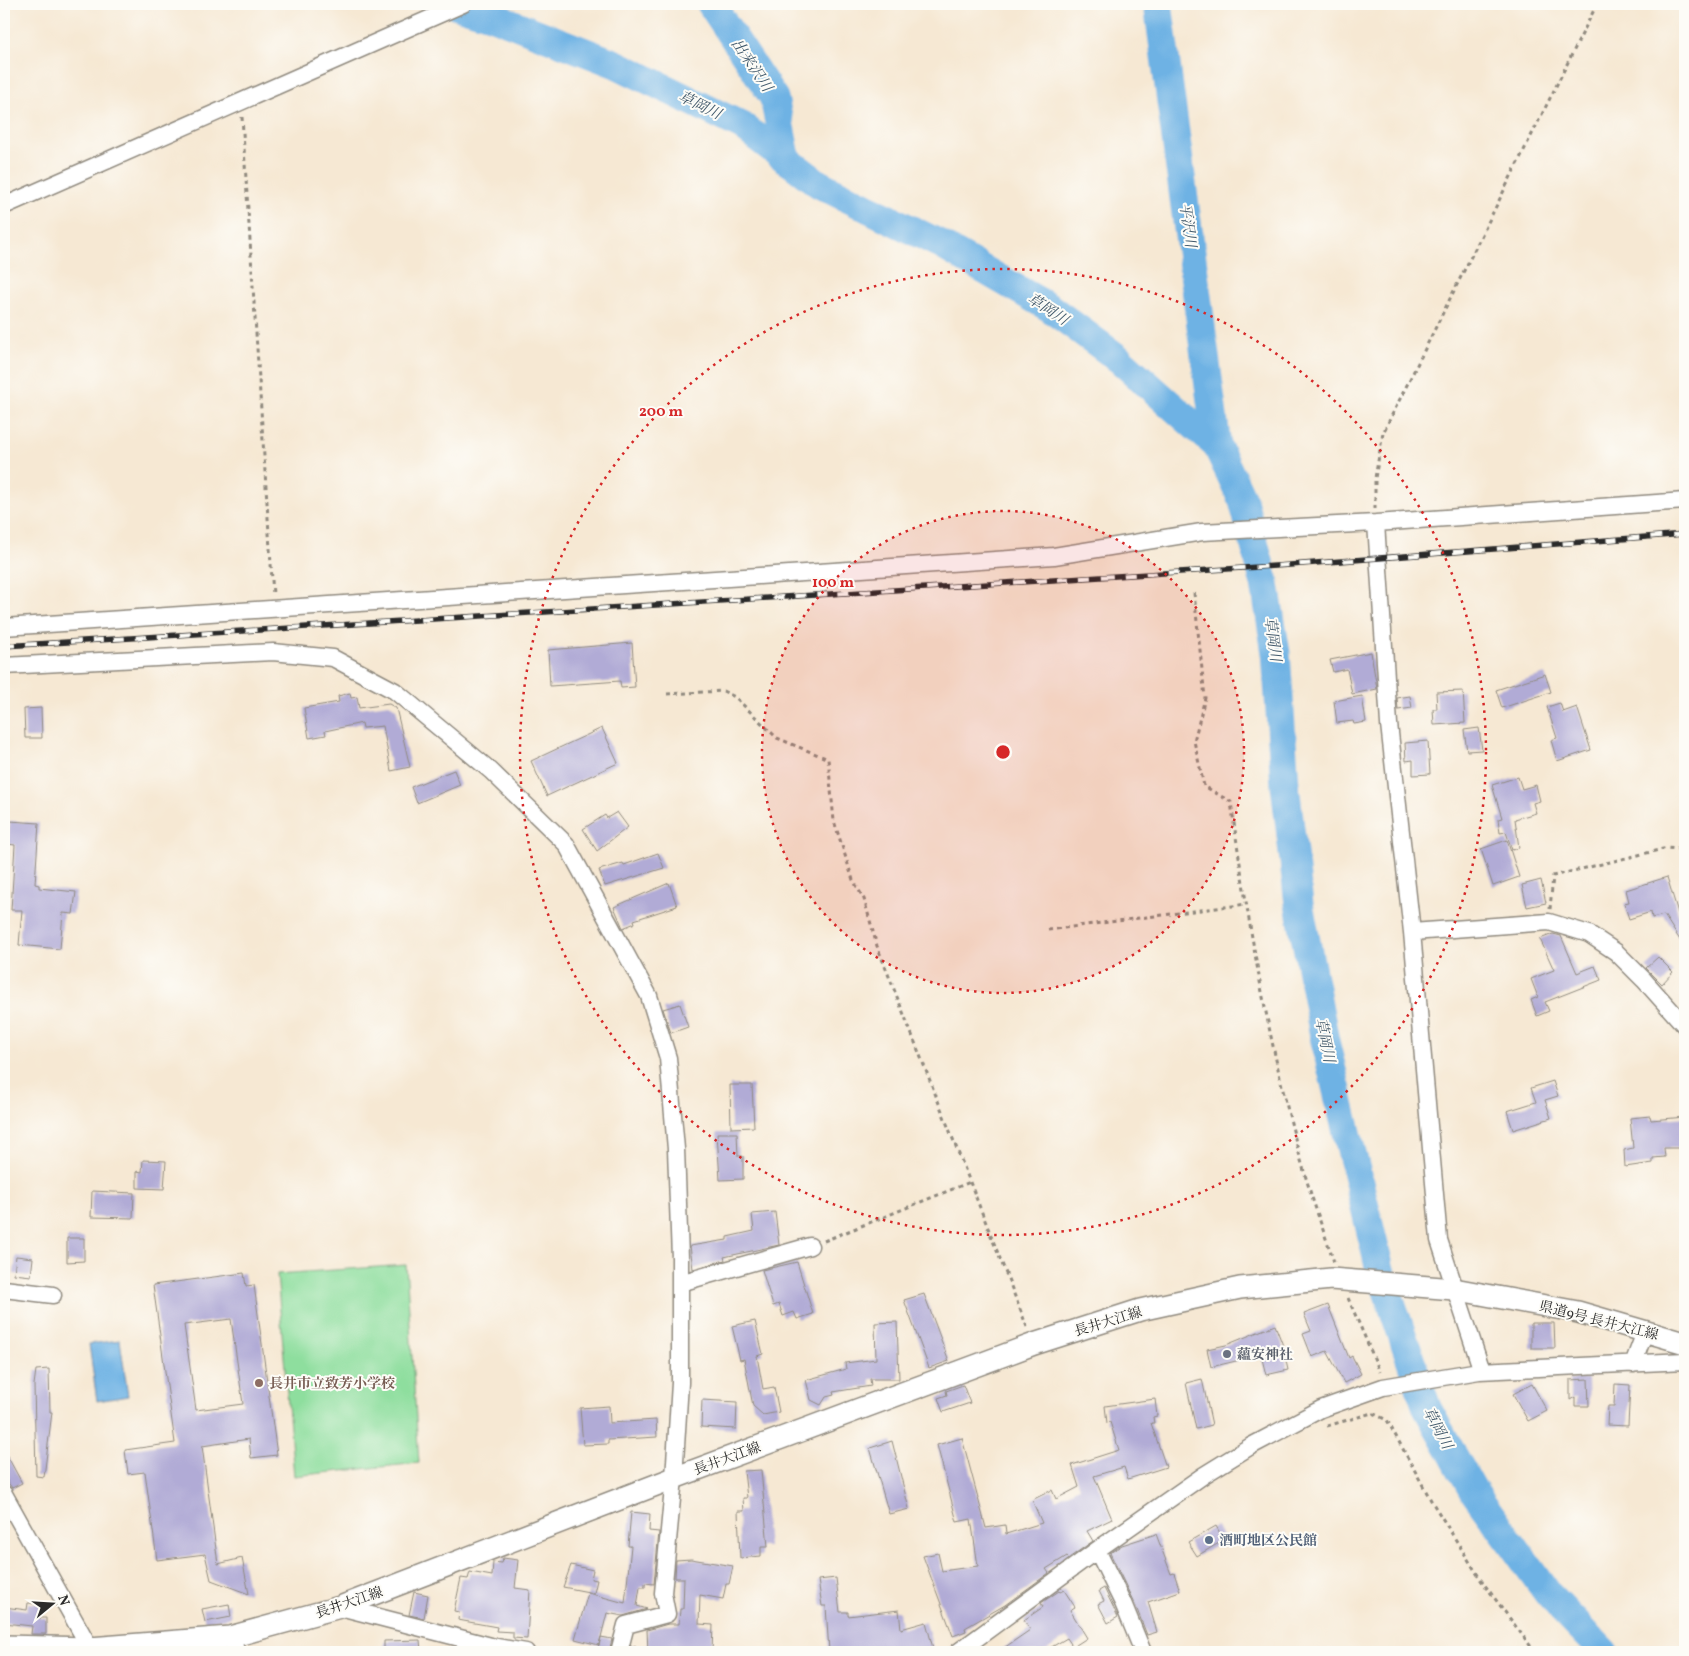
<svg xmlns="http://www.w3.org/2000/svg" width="1689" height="1656" viewBox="0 0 1689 1656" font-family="Vollkorn,'Noto Serif JP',serif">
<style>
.green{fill:#8ede9e;stroke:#5c8464}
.water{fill:#6eb2e4;stroke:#4c6e88}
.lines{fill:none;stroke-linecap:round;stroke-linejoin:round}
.river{stroke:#6eb2e4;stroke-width:29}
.building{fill:#b1abd6;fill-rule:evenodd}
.minor-casing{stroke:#908a7f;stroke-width:19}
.major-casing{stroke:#908a7f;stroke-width:24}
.path{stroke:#908a7f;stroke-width:3;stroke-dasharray:4 4;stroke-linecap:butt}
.minor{stroke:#fff;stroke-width:16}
.major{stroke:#fff;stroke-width:21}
.rail-casing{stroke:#2b2b2b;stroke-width:5.5}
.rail{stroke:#fdfcf7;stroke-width:4;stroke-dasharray:11;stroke-linecap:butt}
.ring{fill:none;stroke:#d62828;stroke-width:2.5;stroke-dasharray:2.5 5}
.worship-dot{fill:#6b7280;stroke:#fdfcf7;stroke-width:2}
.education-dot{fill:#8d6e63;stroke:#fdfcf7;stroke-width:2}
.service-dot{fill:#5c6f8a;stroke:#fdfcf7;stroke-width:2}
.labels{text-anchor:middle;stroke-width:4;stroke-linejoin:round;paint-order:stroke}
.street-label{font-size:14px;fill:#2b2b2b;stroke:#fdfcf7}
.worship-label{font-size:14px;font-weight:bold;fill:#5b616d;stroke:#fdfcf7;text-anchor:start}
.education-label{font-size:14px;font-weight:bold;fill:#785e54;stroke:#fdfcf7;text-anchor:start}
.service-label{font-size:14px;font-weight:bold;fill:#4e5e75;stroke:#fdfcf7;text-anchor:start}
.water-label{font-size:15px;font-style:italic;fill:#425a6c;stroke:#fdfcf7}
.centre{fill:#d62828;stroke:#fdfcf7;stroke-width:2.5}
.ring-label{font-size:15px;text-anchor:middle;font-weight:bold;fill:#d62828;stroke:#fdfcf7;stroke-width:4;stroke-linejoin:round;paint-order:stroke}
</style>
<rect width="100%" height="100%" fill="#fdfcf7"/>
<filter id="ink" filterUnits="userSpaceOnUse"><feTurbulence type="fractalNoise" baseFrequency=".02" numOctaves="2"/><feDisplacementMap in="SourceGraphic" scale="10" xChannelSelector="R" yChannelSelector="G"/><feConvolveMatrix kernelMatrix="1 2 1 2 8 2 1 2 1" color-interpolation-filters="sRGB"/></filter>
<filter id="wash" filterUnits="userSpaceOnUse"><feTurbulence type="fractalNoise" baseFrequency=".0096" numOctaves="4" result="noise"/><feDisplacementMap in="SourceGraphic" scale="20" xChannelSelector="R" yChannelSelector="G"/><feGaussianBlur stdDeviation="1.12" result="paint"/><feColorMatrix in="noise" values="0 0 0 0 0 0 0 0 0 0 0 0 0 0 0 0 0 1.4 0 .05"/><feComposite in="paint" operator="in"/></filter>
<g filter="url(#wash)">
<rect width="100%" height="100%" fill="#f6e8d3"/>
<path class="green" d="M 406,1265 L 419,1463 L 294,1476 L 277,1274 Z"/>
<path class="water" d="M 120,1340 L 128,1396 L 97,1401 L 89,1344 Z"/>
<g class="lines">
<path class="river" d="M 454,4 L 493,16 L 616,64 L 742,126 L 819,184 L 936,242 L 1050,308 L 1119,359 L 1217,446 L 1243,501 L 1265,584 L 1276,653 L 1285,785 L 1299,904 L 1325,1041 L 1380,1270 L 1427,1408 L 1472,1489 L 1549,1595 L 1604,1652
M 711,4 L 774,98 L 787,161
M 1158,4 L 1217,446"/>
</g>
<g id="blocks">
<path class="building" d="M 632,643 L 635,687 L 621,688 L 620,681 L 550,686 L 548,650 Z
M 1371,652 L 1377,689 L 1352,694 L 1347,669 L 1333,672 L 1330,660 Z
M 1545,674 L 1551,692 L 1502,708 L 1496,690 Z
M 1463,691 L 1465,723 L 1434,725 L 1433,709 L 1437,709 L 1436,692 Z
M 350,693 L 351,698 L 357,697 L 359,708 L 389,704 L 396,708 L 410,767 L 391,771 L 383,726 L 363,728 L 362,723 L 325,731 L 326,735 L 309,738 L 304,708 L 339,702 L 338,696 Z
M 1362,696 L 1366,722 L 1354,724 L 1353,721 L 1337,723 L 1334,701 Z
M 1410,696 L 1412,708 L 1398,710 L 1397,698 Z
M 1560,703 L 1563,712 L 1577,707 L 1591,750 L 1557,761 L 1551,740 L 1557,738 L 1547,707 Z
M 41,708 L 42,738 L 25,738 L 24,709 Z
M 602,728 L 618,763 L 547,796 L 531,761 Z
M 1479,728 L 1482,750 L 1467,751 L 1464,730 Z
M 1428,741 L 1430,774 L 1413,775 L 1413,760 L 1406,761 L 1405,743 Z
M 454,770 L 460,785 L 417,803 L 411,787 Z
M 1518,777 L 1522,789 L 1536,785 L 1540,801 L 1533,803 L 1536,813 L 1515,819 L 1519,848 L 1512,850 L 1506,832 L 1500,833 L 1498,819 L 1502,818 L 1492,785 Z
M 617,812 L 628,827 L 597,851 L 583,829 L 605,815 L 607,818 Z
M 10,821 L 39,823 L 35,884 L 39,885 L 39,888 L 76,892 L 73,914 L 63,913 L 60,949 L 19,945 L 22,910 L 11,910 L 15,845 L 8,844 Z
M 1507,840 L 1519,877 L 1493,886 L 1481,849 Z
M 658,853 L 664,868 L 605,886 L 599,870 L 623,863 L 624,865 Z
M 1667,877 L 1679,916 L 1685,925 L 1685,948 L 1664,915 L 1652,918 L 1651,912 L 1629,919 L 1624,903 L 1629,902 L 1626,890 Z
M 1541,880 L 1546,903 L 1527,907 L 1522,885 Z
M 669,883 L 677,906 L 634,920 L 635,923 L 623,928 L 614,907 Z
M 1553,934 L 1561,936 L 1577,973 L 1595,966 L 1601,980 L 1545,1002 L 1549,1011 L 1537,1016 L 1531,1000 L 1538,997 L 1531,979 L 1554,970 L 1540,939 Z
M 1658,957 L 1673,972 L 1662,984 L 1646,968 Z
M 680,1004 L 688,1027 L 671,1033 L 663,1009 Z
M 1553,1081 L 1558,1096 L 1545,1100 L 1551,1118 L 1513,1130 L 1507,1111 L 1536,1102 L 1531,1088 Z
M 730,1085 L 752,1085 L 754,1127 L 731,1128 Z
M 1650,1116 L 1651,1120 L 1685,1117 L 1685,1148 L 1664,1148 L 1665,1157 L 1653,1158 L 1653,1163 L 1625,1167 L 1624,1150 L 1633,1148 L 1630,1118 Z
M 717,1133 L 737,1133 L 738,1156 L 743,1156 L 743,1179 L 720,1180 Z
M 143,1160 L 166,1161 L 164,1189 L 137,1188 L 137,1171 L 142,1172 Z
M 92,1191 L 134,1193 L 133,1218 L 91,1217 Z
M 775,1212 L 779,1245 L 724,1257 L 725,1260 L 693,1269 L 690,1246 L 727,1240 L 727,1237 L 754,1231 L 752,1214 Z
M 67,1238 L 84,1238 L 84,1261 L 67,1262 Z
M 16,1256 L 33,1258 L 31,1276 L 14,1274 Z
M 797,1262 L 813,1314 L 797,1319 L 794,1312 L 783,1316 L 779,1304 L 773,1306 L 762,1270 Z
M 244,1273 L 246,1286 L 254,1285 L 277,1455 L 251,1458 L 249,1439 L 202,1446 L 218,1564 L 242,1558 L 249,1594 L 211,1580 L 205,1554 L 157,1560 L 145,1472 L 128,1474 L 125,1450 L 175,1443 L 153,1285 ZM 231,1319 L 243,1404 L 196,1410 L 184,1325 Z
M 924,1294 L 949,1361 L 929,1368 L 904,1300 Z
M 1328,1305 L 1349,1358 L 1352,1356 L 1361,1374 L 1344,1383 L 1327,1351 L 1312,1357 L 1303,1334 L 1311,1331 L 1304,1314 Z
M 755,1321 L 763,1354 L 757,1356 L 763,1389 L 774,1387 L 779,1412 L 763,1415 L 753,1406 L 744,1359 L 740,1360 L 732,1326 Z
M 897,1322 L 899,1379 L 870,1379 L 871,1386 L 833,1392 L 834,1395 L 826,1397 L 821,1405 L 811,1400 L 806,1380 L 846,1369 L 845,1363 L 876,1359 L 875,1323 Z
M 1531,1323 L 1554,1323 L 1555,1348 L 1531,1348 Z
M 1275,1325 L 1282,1343 L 1288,1370 L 1266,1375 L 1261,1355 L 1211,1367 L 1207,1349 L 1226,1345 Z
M 49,1369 L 50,1412 L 52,1412 L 44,1477 L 36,1476 L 34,1385 L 36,1370 Z
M 1202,1379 L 1212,1425 L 1196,1429 L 1186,1383 Z
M 1588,1379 L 1589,1406 L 1575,1406 L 1575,1397 L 1570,1400 L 1570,1380 Z
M 1532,1384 L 1547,1411 L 1528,1421 L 1513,1394 Z
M 1615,1384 L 1630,1385 L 1628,1426 L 1607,1425 L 1608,1406 L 1614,1406 Z
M 963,1385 L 970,1403 L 943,1412 L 938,1398 L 947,1395 L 946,1391 Z
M 1155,1399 L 1157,1416 L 1153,1417 L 1154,1423 L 1151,1423 L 1166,1467 L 1128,1479 L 1124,1467 L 1094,1476 L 1112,1519 L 1087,1531 L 1093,1541 L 1069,1558 L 1067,1556 L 1046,1569 L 1049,1573 L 1005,1605 L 965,1628 L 966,1631 L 953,1636 L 923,1556 L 938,1553 L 942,1571 L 978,1566 L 971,1519 L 957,1522 L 937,1445 L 962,1438 L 986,1528 L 1005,1525 L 1006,1534 L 1042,1523 L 1032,1500 L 1052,1490 L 1056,1499 L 1079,1487 L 1072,1465 L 1119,1450 L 1110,1422 L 1107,1423 L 1105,1406 Z
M 702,1400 L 737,1402 L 736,1429 L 701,1427 Z
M 609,1406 L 610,1423 L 656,1420 L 657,1437 L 608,1440 L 608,1444 L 583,1445 L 580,1408 Z
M 892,1441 L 909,1509 L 889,1514 L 870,1448 Z
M 4,1450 L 22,1483 L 12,1488 L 4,1477 Z
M 761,1470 L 768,1547 L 761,1547 L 761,1556 L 740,1558 L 738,1511 L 744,1511 L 743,1498 L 747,1498 L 744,1471 Z
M 631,1512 L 650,1514 L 649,1531 L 659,1532 L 654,1584 L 645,1583 L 645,1587 L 640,1587 L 637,1606 L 647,1609 L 623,1616 L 607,1613 L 599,1645 L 575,1639 L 588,1593 L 625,1603 L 631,1546 L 628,1546 Z
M 1216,1526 L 1224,1540 L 1197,1556 L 1188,1542 Z
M 1156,1534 L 1171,1574 L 1174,1573 L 1180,1591 L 1148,1602 L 1157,1632 L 1147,1635 L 1136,1607 L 1110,1553 L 1122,1545 Z
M 503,1558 L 518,1560 L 515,1588 L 530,1590 L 527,1639 L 513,1638 L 513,1632 L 496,1631 L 497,1627 L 458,1620 L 459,1612 L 454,1611 L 461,1578 L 468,1579 L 470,1572 L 492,1576 L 493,1562 L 501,1563 Z
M 691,1559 L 733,1566 L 729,1584 L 726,1584 L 723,1599 L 700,1595 L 699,1624 L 713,1625 L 712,1652 L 648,1652 L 647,1630 L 668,1624 L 679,1624 L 680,1609 L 683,1609 L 684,1578 L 675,1578 L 676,1560 Z
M 571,1565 L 593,1570 L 591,1579 L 597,1580 L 594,1593 L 563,1587 Z
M 836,1578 L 840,1612 L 848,1612 L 848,1616 L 899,1610 L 901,1629 L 926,1622 L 934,1652 L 829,1652 L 826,1606 L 822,1606 L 818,1580 Z
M 1104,1588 L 1118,1617 L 1108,1623 L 1098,1604 L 1104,1601 L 1099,1591 Z
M 1064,1590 L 1075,1607 L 1070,1610 L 1087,1638 L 1073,1647 L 1067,1638 L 1043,1652 L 998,1652 L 1030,1630 L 1024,1620 L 1043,1607 L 1041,1603 L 1059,1591 L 1060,1592 Z
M 414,1592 L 428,1595 L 424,1618 L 409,1615 Z
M 28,1603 L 40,1604 L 39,1618 L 46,1618 L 46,1634 L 31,1634 L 32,1626 L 4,1623 L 4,1607 L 27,1610 Z
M 229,1604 L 231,1617 L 205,1622 L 202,1609 Z
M 601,1637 L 612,1639 L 609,1652 L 597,1652 Z
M 420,1640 L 421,1652 L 384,1652 L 384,1641 Z
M 631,1645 L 639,1648 L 639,1652 L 629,1652 Z"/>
</g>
</g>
<g filter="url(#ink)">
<use href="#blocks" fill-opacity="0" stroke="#908a7f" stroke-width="1"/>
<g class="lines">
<defs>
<path id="minor" d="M 4,206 L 463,4
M 1376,523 L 1389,724 L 1412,932 L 1439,1240 L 1482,1371
M 4,627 L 1054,556 L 1202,532 L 1376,523 L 1685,501
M 4,666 L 273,652 L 333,658 L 395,691 L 491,771 L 566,844 L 649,996 L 668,1058 L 676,1149 L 680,1258 L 680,1383 L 674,1478 L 663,1593 L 667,1614 L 626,1625 L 619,1652
M 1412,932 L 1549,922 L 1589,934 L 1616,952 L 1644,980 L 1685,1026
M 680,1283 L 810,1246
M 4,1289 L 53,1295
M 1633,1364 L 1645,1332
M 4,1494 L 90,1648
M 1097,1550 L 1123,1603 L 1143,1652
M 340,1607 L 491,1646 L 526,1652
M 230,1637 L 237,1652
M 958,1652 L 1097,1550 L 1204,1475 L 1251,1446 L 1321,1409 L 1383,1387 L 1479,1371 L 1685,1361"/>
<path id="major" d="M 4,1646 L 90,1648 L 230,1637 L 340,1607 L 674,1478 L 1034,1344 L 1140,1310 L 1240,1288 L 1331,1279 L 1454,1289 L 1578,1312 L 1685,1343"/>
</defs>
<use href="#minor" class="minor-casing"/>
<use href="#major" class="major-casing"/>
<path class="path" d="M 242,117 L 273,595
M 1375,509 L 1375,478 L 1383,433 L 1597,4
M 1194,593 L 1205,698 L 1194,741 L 1204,786 L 1231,802 C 1248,923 1269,1046 1302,1164 C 1311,1197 1323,1229 1334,1262
M 667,694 L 723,691 L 735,697 L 777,738 L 828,759 L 834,821 L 853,880 L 864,899 L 877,946 L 1027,1327
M 1550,909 L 1553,876 L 1667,848 L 1685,850
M 1048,930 L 1247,904
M 824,1241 L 970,1182
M 1348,1298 L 1380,1372
M 1327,1426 L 1372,1413 L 1387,1420 L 1432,1502 L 1481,1580 L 1535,1652"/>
<use href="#minor" class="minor"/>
<use href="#major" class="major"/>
<defs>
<path id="rail" d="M 4,646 L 1290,565 L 1685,534"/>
</defs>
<use href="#rail" class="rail-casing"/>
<use href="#rail" class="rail"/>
</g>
</g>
<circle cx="1003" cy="752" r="241" fill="#d62828" fill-opacity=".12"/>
<g class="ring">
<circle cx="1003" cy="752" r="241"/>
<circle cx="1003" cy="752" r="483"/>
</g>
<circle class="worship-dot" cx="1227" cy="1354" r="5"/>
<circle class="education-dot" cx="259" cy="1383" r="5"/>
<circle class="service-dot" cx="1209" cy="1540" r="5"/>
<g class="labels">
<g class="street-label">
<text transform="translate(1599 1320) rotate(14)" y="5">県道9号 長井大江線</text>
<text transform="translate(1108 1321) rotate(-17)" y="5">長井大江線</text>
<text transform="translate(727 1458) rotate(-20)" y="5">長井大江線</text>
<text transform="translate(349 1602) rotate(-19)" y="5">長井大江線</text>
</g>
<g class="worship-label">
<text x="1237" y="1359">蘊安神社</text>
</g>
<g class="education-label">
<text x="269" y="1388">長井市立致芳小学校</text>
</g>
<g class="service-label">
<text x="1219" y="1545">酒町地区公民館</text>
</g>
<g class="water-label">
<text transform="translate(752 65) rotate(56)" y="5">出来沢川</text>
<text transform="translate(700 105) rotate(26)" y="5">草岡川</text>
<text transform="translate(1188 225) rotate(82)" y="5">平沢川</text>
<text transform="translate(1048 309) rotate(33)" y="5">草岡川</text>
<text transform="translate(1273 639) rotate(82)" y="5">草岡川</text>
<text transform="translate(1325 1040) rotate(78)" y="5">草岡川</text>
<text transform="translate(1438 1428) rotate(62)" y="5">草岡川</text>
</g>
</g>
<circle cx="1003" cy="752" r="8" class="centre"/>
<g class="ring-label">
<text x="661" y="416">200 m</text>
<text x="833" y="587">100 m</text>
</g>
<rect width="1689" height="1656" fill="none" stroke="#fdfcf7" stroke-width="20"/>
<g transform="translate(52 1604) rotate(72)" stroke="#fdfcf7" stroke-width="4" paint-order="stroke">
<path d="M0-4L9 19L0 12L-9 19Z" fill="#2b2b2b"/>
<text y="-8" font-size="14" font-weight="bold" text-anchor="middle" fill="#2b2b2b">N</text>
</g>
</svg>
